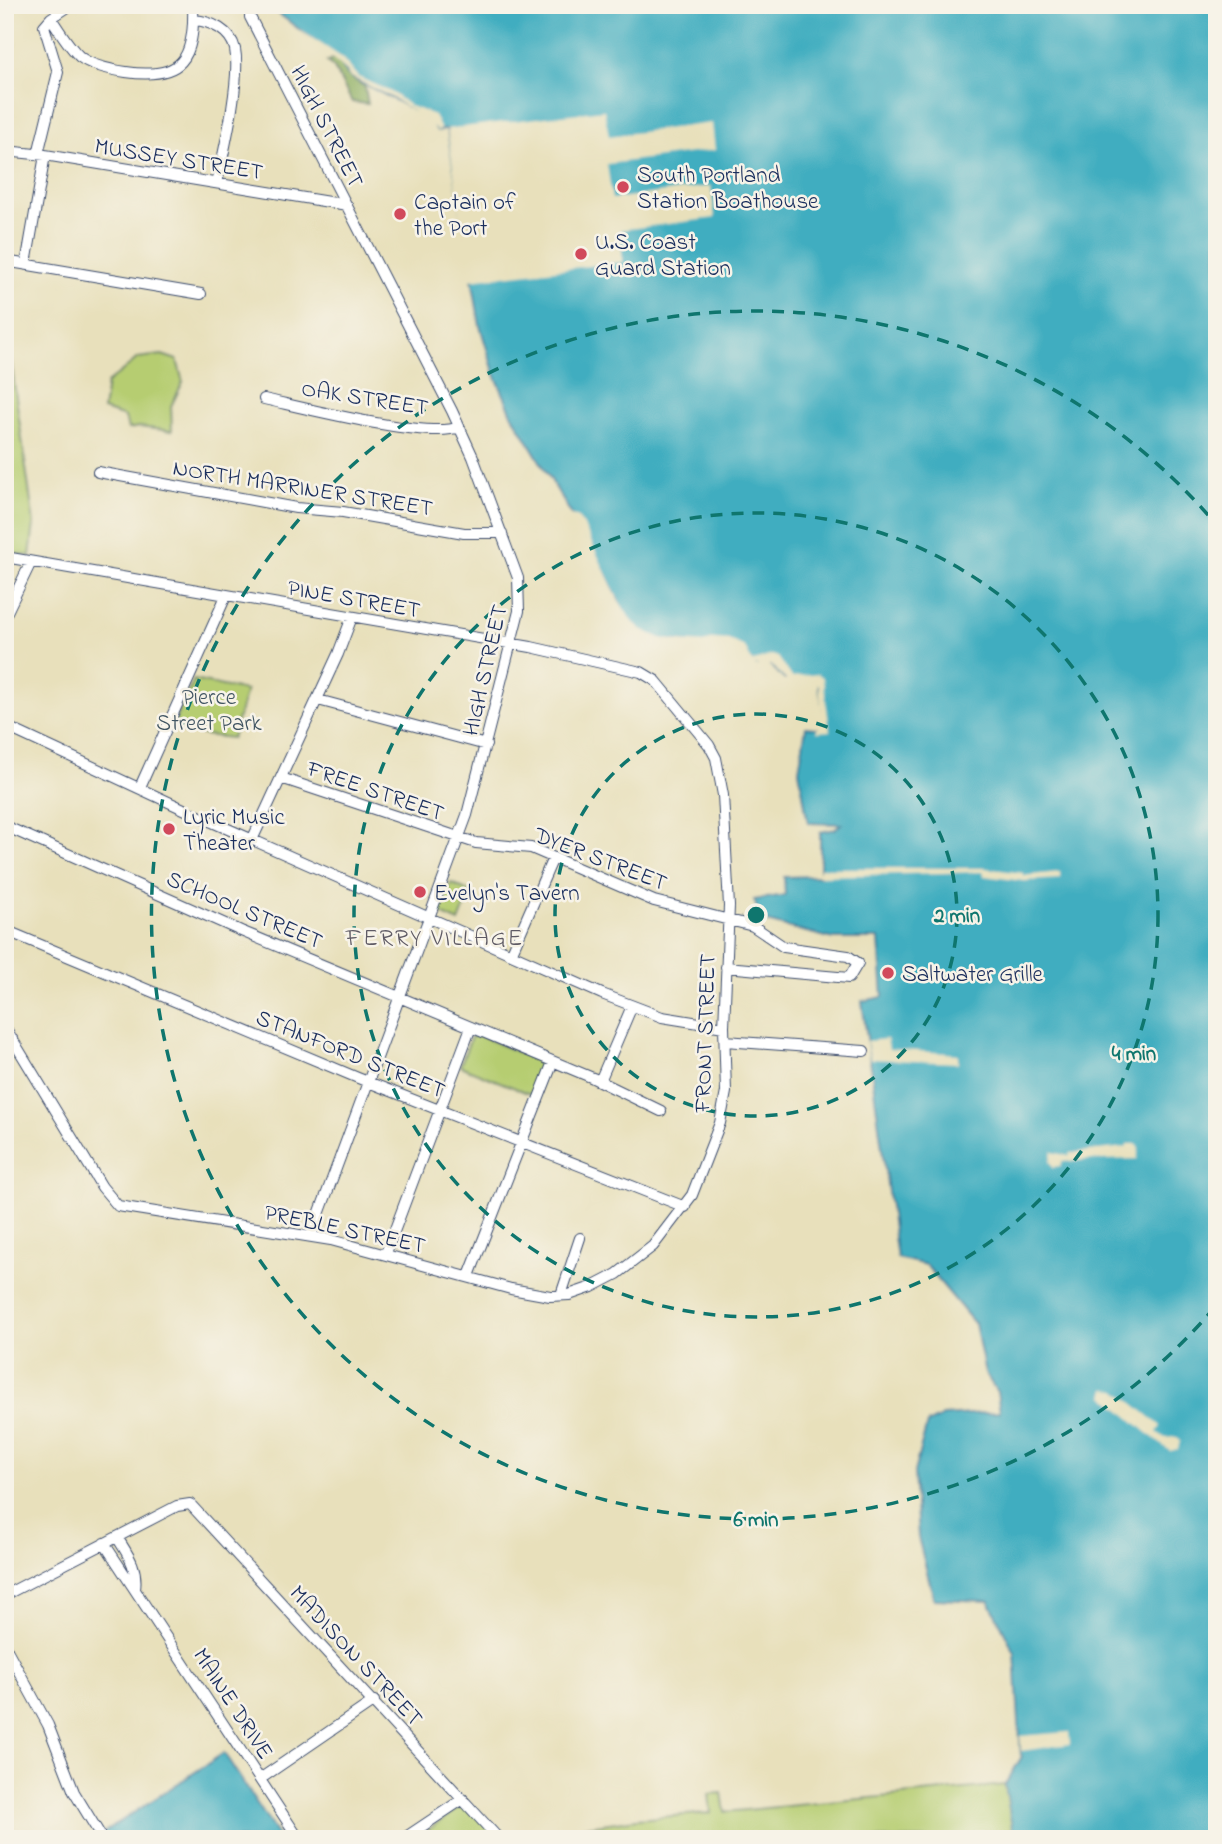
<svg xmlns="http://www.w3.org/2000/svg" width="1222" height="1844" viewBox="0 0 1222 1844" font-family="'Indie Flower',sans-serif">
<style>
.green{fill:#b6cd71;stroke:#687e68;stroke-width:2}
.forest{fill:#90b063;stroke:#567060;stroke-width:2}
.water{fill:#41adc0;stroke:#2e6e8f;stroke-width:2}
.pier{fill:#e8e0bb}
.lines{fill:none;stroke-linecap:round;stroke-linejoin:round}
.street-casing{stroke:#3a4a6c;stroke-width:12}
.street{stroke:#fff;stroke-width:10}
.ring{fill:none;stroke:#0f766e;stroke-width:3.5;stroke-dasharray:12 9}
.poi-dot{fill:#d1495b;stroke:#f7f3e8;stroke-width:2.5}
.labels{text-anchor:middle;stroke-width:5;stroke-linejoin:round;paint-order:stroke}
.street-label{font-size:23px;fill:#1b2f5e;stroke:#f7f3e8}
.poi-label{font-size:23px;fill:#1b2f5e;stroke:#f7f3e8;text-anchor:start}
.park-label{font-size:23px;fill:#425663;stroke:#f7f3e8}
.neighbourhood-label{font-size:24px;letter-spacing:2px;fill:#5f5b65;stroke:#f7f3e8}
.centre{fill:#0f766e;stroke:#f7f3e8;stroke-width:3.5}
.ring-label{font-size:21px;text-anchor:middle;font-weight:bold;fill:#0f766e;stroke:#f7f3e8;stroke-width:5;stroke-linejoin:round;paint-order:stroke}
</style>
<rect width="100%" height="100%" fill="#f7f3e8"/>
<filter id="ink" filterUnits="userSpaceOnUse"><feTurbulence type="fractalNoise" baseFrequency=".0143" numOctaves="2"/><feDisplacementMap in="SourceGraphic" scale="14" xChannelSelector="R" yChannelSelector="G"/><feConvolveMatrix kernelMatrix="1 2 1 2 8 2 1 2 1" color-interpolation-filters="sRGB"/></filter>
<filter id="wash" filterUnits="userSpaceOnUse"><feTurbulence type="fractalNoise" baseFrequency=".00686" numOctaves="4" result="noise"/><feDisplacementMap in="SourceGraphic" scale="28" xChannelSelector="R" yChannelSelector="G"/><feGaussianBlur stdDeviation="1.57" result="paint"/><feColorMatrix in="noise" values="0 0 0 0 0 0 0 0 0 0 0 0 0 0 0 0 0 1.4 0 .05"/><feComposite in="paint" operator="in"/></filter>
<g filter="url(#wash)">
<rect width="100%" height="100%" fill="#e8e0bb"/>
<path class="green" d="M 5,320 L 34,524 L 30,556 L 5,552 Z
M 162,355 L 177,360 L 183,382 L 171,406 L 172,431 L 139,427 L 128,429 L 125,417 L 103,410 L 107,383 L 138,358 Z
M 194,680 L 246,691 L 232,738 L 204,735 L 174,722 Z
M 451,883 L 471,892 L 459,922 L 439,913 Z
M 478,1035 L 543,1063 L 535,1096 L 460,1066 L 471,1037 Z
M 1005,1785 L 1014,1839 L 415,1839 L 466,1803 L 500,1839 L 636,1819 L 711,1813 L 709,1794 L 722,1793 L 725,1812 Z"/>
<path class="forest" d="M 336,57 L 349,76 L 365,87 L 368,104 L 352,102 L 334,68 L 327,62 Z"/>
<path class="water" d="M 267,5 L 1217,5 L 1217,1839 L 1014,1839 L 1005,1785 L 1021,1758 L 1015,1653 L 989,1601 L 934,1599 L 918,1537 L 914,1472 L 927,1424 L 943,1416 L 1000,1412 L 997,1392 L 985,1373 L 975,1324 L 926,1265 L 897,1258 L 862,1001 L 883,997 L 879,939 L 834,939 L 762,921 L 754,900 L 785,895 L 784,877 L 820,876 L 820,832 L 835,829 L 841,824 L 808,823 L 799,770 L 806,727 L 826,729 L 818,680 L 784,679 L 766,661 L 756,665 L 733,648 L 654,639 L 630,624 L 599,561 L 512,414 L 494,372 L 480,326 L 447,129 L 437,131 L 429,118 L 349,76 L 336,57 Z
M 224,1753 L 280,1839 L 94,1839 Z"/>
<path class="pier" d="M 297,28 L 341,57 L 358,77 L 391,92 L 410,106 L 434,115 L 441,130 L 437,131 L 427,120 L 391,97 L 349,76 L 347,71 Z
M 604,110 L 609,136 L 712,123 L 715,150 L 607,164 L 612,199 L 711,186 L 715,218 L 620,230 L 623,262 L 470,280 L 447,129 Z
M 568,515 L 577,517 L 583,524 L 618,599 L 631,620 L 641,629 L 660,638 L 677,641 L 704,643 L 712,639 L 729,640 L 745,647 L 752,662 L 772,655 L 778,657 L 792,677 L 818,674 L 823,678 L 830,731 L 817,732 L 817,728 L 823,726 L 819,686 L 815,682 L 788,682 L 771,665 L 745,666 L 733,651 L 652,642 L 633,632 L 626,626 L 585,540 Z
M 820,868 L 985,868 L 1023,873 L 1023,876 L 1060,872 L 1060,879 L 1024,881 L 984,876 L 983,872 L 820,876 Z
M 887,1039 L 889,1049 L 958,1054 L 958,1063 L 870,1059 L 867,1041 Z
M 1127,1144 L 1136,1144 L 1139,1149 L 1137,1159 L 1063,1161 L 1060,1166 L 1053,1167 L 1050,1162 L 1052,1152 L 1069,1156 L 1070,1153 L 1127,1147 Z
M 1106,1389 L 1117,1390 L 1161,1426 L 1157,1432 L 1165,1438 L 1177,1437 L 1180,1441 L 1178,1449 L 1170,1451 L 1162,1445 L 1104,1396 Z
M 1069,1732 L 1070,1744 L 1021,1751 L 1020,1736 Z"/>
</g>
<g filter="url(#ink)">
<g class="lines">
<defs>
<path id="street" d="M 71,5 L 51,18 C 59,30 69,47 80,57 C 92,66 112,70 126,72 C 182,80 195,59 193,5
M 250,17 L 452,411 L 473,457 L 518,578 L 519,611 L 467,815 L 311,1236
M 194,20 C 211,21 231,31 235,49 C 241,80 224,151 217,183
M 5,151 L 45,155 L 347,205
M 38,154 L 58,72 L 44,26 L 51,18
M 5,261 L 201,294
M 26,264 L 45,155
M 264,399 C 301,407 429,440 459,427
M 98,472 L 296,508 L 343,512 L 464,533 L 502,533
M 5,557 L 531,647 L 641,672 L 656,681 L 709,745 L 716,758 L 723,795 L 729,906 L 724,1027 L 726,1092 L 720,1123 L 692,1195 L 653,1246 L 617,1274 L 592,1287 L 569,1295 L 550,1296 L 511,1289 L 331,1240 L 118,1206 L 102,1187 L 5,1027
M 5,616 L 31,562
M 318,700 L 486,745
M 5,726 L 203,818 L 602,994 L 662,1017 L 724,1027
M 281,778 L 476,843 L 531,848 L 654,901 L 753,926 L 784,947 L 848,956 L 858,963 L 849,978 L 726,967
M 140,787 L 226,596
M 5,826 L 241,931 L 593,1078 L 661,1111
M 253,838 L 338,654 L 352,617
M 5,930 L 358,1078 L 685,1207
M 511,954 L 553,858
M 725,1041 L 864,1051
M 600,1081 L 632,1006
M 386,1253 L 471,1027
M 469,1276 L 553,1062
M 561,1295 L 580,1238
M 117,1537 C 128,1555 138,1567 135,1589
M 104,1543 L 299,1839
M 5,1595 L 177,1506 L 190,1504 L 499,1839
M 5,1646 L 48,1725 L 74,1792 L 99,1833
M 260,1779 L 374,1701
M 403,1839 L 463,1799"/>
</defs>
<use href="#street" class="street-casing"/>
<use href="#street" class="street"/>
</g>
</g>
<g class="ring">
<circle cx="756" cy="915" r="201"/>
<circle cx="756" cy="915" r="402"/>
<path d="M1215 1307A604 604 0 1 1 1215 523"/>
</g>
<g class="poi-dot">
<circle cx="623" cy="187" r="7"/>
<circle cx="400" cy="214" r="7"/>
<circle cx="581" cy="254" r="7"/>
<circle cx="169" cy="829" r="7"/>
<circle cx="420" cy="892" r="7"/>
<circle cx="888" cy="973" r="7"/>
</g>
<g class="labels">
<g class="street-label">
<text transform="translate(328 126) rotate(63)" y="8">HIGH STREET</text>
<text transform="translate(179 158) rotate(9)" y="8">MUSSEY STREET</text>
<text transform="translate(365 397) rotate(9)" y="8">OAK STREET</text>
<text transform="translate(303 487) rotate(9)" y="8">NORTH MARRINER STREET</text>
<text transform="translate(354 598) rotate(10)" y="8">PINE STREET</text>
<text transform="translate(484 670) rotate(-77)" y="8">HIGH STREET</text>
<text transform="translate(376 790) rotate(19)" y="8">FREE STREET</text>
<text transform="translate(601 858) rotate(21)" y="8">DYER STREET</text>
<text transform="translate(245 909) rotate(23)" y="8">SCHOOL STREET</text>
<text transform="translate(704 1033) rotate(-88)" y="8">FRONT STREET</text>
<text transform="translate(351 1053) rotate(22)" y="8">STANFORD STREET</text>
<text transform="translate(345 1228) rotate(12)" y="8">PREBLE STREET</text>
<text transform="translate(357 1655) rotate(47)" y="8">MADISON STREET</text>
<text transform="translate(234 1703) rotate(57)" y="8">MAINE DRIVE</text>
</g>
<g class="poi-label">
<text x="637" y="182">South Portland<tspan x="637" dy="26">Station Boathouse</tspan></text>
<text x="414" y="209">Captain of<tspan x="414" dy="26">the Port</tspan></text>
<text x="595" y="249">U.S. Coast<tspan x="595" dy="26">Guard Station</tspan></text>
<text x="183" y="824">Lyric Music<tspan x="183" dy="26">Theater</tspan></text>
<text x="434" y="900">Evelyn's Tavern</text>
<text x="902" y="981">Saltwater Grille</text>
</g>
<g class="park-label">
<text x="209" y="704">Pierce<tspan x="209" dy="26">Street Park</tspan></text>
</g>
<g class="neighbourhood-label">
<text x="435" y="945">FERRY VILLAGE</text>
</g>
</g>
<circle cx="756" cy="915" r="10" class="centre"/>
<g class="ring-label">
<text x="957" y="922">2 min</text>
<text x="1134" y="1060">4 min</text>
<text x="756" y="1526">6 min</text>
</g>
<rect width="1222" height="1844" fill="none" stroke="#f7f3e8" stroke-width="28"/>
</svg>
